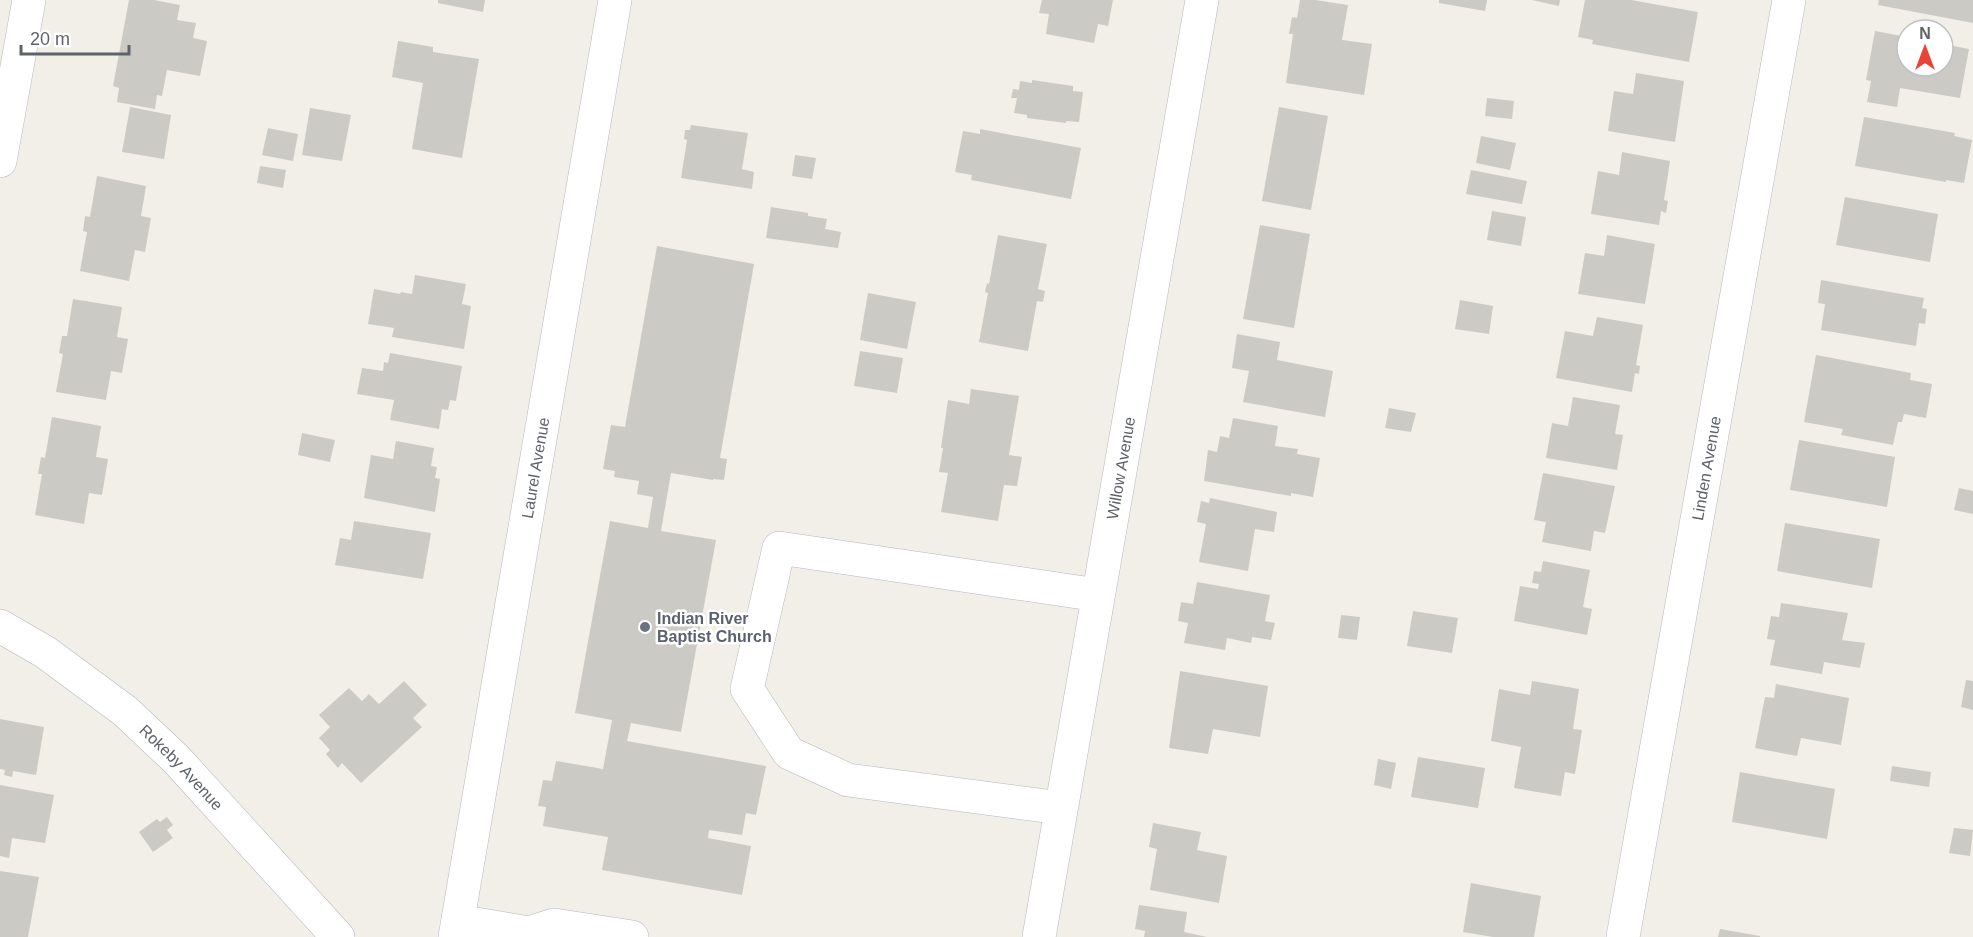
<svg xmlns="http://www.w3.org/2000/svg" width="1973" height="937" viewBox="0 0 1973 937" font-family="Arial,sans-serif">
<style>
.building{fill:#cccac5}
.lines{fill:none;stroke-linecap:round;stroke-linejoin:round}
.minor-casing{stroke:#b5b8bc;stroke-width:34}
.minor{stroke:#fff;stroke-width:33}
.worship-dot{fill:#6b7280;stroke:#fff;stroke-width:2}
.labels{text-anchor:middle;stroke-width:5;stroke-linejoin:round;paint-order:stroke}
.street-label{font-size:16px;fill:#5f6368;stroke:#fff}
.worship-label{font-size:16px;font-weight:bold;fill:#5b616d;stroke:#fff;text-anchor:start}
</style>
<rect width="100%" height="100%" fill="#f1efe8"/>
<path class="building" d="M 129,0 L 154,0 L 180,5 L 177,20 L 196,23 L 193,38 L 207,41 L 200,76 L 167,70 L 162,96 L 157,95 L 155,109 L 117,102 L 119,88 L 113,86 Z
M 438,0 L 485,0 L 483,12 L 438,3 Z
M 1042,0 L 1113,0 L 1108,26 L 1098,24 L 1094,43 L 1046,34 L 1049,14 L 1039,13 Z
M 1300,0 L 1315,0 L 1348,5 L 1342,40 L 1372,44 L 1364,95 L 1286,83 L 1293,34 L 1289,34 L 1292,17 L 1297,18 Z
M 1439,0 L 1487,0 L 1485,11 L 1439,3 Z
M 1532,0 L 1560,0 L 1559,6 Z
M 1585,0 L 1631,0 L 1698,12 L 1689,62 L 1592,44 L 1593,40 L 1578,37 Z
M 1879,0 L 1973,0 L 1973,23 L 1878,5 Z
M 1875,31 L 1907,37 L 1907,66 L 1943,66 L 1943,44 L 1969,49 L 1960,98 L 1900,88 L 1897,107 L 1867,102 L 1871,81 L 1866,80 Z
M 398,41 L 433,47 L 433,52 L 479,59 L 462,158 L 412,149 L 423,83 L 392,77 Z
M 1636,73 L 1684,81 L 1675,142 L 1608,131 L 1614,91 L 1633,94 Z
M 1032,80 L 1073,86 L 1073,91 L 1083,92 L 1079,122 L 1066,121 L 1066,123 L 1027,118 L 1027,115 L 1014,113 L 1017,98 L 1011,98 L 1013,89 L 1019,90 L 1020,81 L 1032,83 Z
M 1487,98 L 1514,101 L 1512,119 L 1485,116 Z
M 130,107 L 171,115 L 164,159 L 122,152 Z
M 1279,107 L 1328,116 L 1311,210 L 1262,201 Z
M 310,108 L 351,115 L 342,161 L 302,155 Z
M 1864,117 L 1955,133 L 1954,136 L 1972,140 L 1964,183 L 1946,180 L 1946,182 L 1855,166 Z
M 691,125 L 748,133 L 742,169 L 754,172 L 752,189 L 681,178 L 687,140 L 684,139 L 685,130 L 690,130 Z
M 268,128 L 298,134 L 293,161 L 262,155 Z
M 980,129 L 1081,148 L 1071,199 L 971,180 L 972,175 L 955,172 L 963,131 L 980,134 Z
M 1481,136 L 1516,143 L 1510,170 L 1476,163 Z
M 1622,152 L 1670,161 L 1664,200 L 1668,201 L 1666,213 L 1661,211 L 1659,225 L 1591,214 L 1598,171 L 1619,175 Z
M 795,155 L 816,158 L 812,179 L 792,176 Z
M 260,166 L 286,170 L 283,188 L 257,183 Z
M 1471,170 L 1527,181 L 1522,204 L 1466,194 Z
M 97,176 L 146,186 L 141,216 L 151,218 L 145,252 L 135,250 L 129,281 L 80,271 L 87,232 L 83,231 L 85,216 L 90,217 Z
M 1845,197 L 1938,214 L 1930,262 L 1836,245 Z
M 771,207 L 808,213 L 808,216 L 827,219 L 825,229 L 841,232 L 838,248 L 766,238 Z
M 1492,211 L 1526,217 L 1521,246 L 1487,240 Z
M 1260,225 L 1310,234 L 1294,328 L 1243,319 Z
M 998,235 L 1047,244 L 1038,289 L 1045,291 L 1043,302 L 1037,301 L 1028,351 L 979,342 L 988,293 L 985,292 L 987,283 L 989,284 Z
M 1607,235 L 1655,244 L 1645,304 L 1578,294 L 1585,253 L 1604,256 Z
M 657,246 L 754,264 L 720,458 L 727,459 L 724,480 L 713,479 L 713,480 L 671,473 L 661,531 L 716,540 L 681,732 L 631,723 L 627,741 L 766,766 L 756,815 L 746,813 L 742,835 L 709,830 L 708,838 L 751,846 L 742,895 L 602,870 L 608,837 L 543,826 L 546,807 L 538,806 L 543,780 L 552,781 L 556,761 L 603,769 L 612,720 L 575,713 L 610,521 L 648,528 L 653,497 L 637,494 L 639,481 L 614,477 L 615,471 L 603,469 L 611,425 L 625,427 Z
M 415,275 L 466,284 L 462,304 L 471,306 L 464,349 L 392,337 L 394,328 L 368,324 L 374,289 L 400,294 L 401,292 L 412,294 Z
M 1821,280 L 1924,298 L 1922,308 L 1927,309 L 1925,324 L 1919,323 L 1916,346 L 1821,330 L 1825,304 L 1818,303 Z
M 868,293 L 916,302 L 907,349 L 860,340 Z
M 73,299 L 122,307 L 117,337 L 128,339 L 122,373 L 111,371 L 106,400 L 56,392 L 63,354 L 59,353 L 62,336 L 67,336 Z
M 1460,300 L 1493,306 L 1489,334 L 1455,329 Z
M 1597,317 L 1643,325 L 1636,365 L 1640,366 L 1639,374 L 1635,373 L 1632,392 L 1556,378 L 1565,331 L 1593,336 Z
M 1237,334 L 1280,342 L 1277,360 L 1333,371 L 1325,417 L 1243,402 L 1249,371 L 1232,368 Z
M 860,351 L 903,358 L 897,393 L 854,386 Z
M 390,353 L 462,366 L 456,401 L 450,400 L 448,410 L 442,409 L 439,429 L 390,420 L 394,400 L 357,394 L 362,368 L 383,371 L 384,362 L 388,363 Z
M 1816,355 L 1911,373 L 1910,380 L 1932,384 L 1926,418 L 1904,414 L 1902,422 L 1898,422 L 1893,445 L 1841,435 L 1843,429 L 1804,422 Z
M 971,389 L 1019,396 L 1009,455 L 1022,457 L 1017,486 L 1004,485 L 998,521 L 941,512 L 948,473 L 939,472 L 943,448 L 941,448 L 948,400 L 969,404 Z
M 1573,397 L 1620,405 L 1615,434 L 1623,435 L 1617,470 L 1546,458 L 1552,423 L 1568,426 Z
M 1389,408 L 1416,413 L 1411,432 L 1385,428 Z
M 52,417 L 101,426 L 96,457 L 108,459 L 102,495 L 89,493 L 84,524 L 35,515 L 42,474 L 38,474 L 41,457 L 45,458 Z
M 1233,418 L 1278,426 L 1275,446 L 1298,449 L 1297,454 L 1320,458 L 1313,497 L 1291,493 L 1291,496 L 1204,481 L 1208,450 L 1217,452 L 1220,436 L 1229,438 Z
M 302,433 L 335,440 L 330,462 L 298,455 Z
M 1799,440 L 1895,457 L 1887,507 L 1790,490 Z
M 396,441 L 434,448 L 431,466 L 437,467 L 435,478 L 440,479 L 435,512 L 364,498 L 371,455 L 393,459 Z
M 1543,473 L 1615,486 L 1605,533 L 1594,531 L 1591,551 L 1542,542 L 1546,522 L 1534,520 Z
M 1959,488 L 1973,491 L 1973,514 L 1954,510 Z
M 1210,498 L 1277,512 L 1274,532 L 1255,529 L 1248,571 L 1199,562 L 1206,524 L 1197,522 L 1201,501 L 1209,503 Z
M 354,521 L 431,533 L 423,579 L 335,565 L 340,538 L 351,540 Z
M 1785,523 L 1880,539 L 1872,588 L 1777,571 Z
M 1543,561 L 1590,570 L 1583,607 L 1592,609 L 1587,635 L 1514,621 L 1520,586 L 1538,589 L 1539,584 L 1532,583 L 1534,571 L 1541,572 Z
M 1197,582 L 1270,595 L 1265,621 L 1275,623 L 1271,640 L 1252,637 L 1251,643 L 1227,638 L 1225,650 L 1184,643 L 1188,623 L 1178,621 L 1181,602 L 1193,604 Z
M 1781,603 L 1848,613 L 1842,640 L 1865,643 L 1860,668 L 1824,662 L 1822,674 L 1770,665 L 1775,640 L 1767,639 L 1771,616 L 1779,617 Z
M 1413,611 L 1458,618 L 1452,653 L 1407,646 Z
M 1341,615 L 1360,617 L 1357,640 L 1338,638 Z
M 1180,671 L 1268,686 L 1260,737 L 1213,729 L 1208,754 L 1169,748 Z
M 1966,680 L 1973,681 L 1973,710 L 1961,707 Z
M 404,681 L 427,705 L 413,718 L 422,727 L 361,783 L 342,763 L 338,768 L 326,754 L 330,750 L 319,738 L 330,727 L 319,715 L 349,688 L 362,701 L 369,694 L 379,704 Z
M 1532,681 L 1579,689 L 1573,729 L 1582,730 L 1575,774 L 1565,772 L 1561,796 L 1514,788 L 1521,747 L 1491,741 L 1499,689 L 1530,695 Z
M 1776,684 L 1849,698 L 1841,745 L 1801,738 L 1797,756 L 1755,748 L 1765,697 L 1774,698 Z
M 0,719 L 44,727 L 36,775 L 13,771 L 12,777 L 4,775 L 5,770 L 0,769 Z
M 1418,757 L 1485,768 L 1478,808 L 1411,797 Z
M 1378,759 L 1396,763 L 1391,789 L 1374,785 Z
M 1892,766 L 1931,772 L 1929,787 L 1890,781 Z
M 1740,772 L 1835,789 L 1827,839 L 1732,822 Z
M 0,785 L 54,795 L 45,843 L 12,838 L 9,858 L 0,856 Z
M 167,817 L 173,825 L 167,830 L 173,838 L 153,852 L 139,832 L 157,819 L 160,822 Z
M 1153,823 L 1201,832 L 1197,850 L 1227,856 L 1219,903 L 1150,890 L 1157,849 L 1149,847 Z
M 1954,828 L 1973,830 L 1970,856 L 1949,853 Z
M 0,871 L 39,877 L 28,937 L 0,937 Z
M 1471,883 L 1541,896 L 1534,937 L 1493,937 L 1463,932 Z
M 1139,905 L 1187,912 L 1184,932 L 1207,937 L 1144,937 L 1145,931 L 1135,929 Z
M 1720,929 L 1760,936 L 1760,937 L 1718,937 Z"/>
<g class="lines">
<defs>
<g id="minor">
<path d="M 0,161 L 29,0"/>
<path id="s1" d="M 0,626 L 45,652 L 125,711 L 176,759 L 338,937"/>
<path d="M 1061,808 L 848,780 L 789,753 L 747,689 L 779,548 L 1098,595"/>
<path d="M 458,921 L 529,933 L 554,925 L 632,937"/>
<path id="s2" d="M 455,937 L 615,0"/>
<path id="s3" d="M 1039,937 L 1202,0"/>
<path id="s4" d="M 1623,937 L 1789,0"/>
</g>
</defs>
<use href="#minor" class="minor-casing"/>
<use href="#minor" class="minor"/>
</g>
<circle class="worship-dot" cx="645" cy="627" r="6"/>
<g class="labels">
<g class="street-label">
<text dy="6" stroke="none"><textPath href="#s2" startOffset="476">Laurel Avenue</textPath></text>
<text dy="6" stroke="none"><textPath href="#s4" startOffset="476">Linden Avenue</textPath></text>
<text dy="6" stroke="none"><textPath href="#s3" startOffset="476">Willow Avenue</textPath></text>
<text dy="6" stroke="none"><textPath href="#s1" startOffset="231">Rokeby Avenue</textPath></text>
</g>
<g class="worship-label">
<text x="657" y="624">Indian River<tspan x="657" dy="18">Baptist Church</tspan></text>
</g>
</g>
<g transform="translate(1925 48)"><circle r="28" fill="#ffffff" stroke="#bfc1c3" stroke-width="1.5"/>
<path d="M0-4.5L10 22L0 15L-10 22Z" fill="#ea4335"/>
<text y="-9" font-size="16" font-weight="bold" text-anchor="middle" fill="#5f6368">N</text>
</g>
<path d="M21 45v9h108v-9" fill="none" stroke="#5f6368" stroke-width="3"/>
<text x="30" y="45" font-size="18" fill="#5f6368" stroke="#ffffff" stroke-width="4.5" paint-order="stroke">20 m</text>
</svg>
